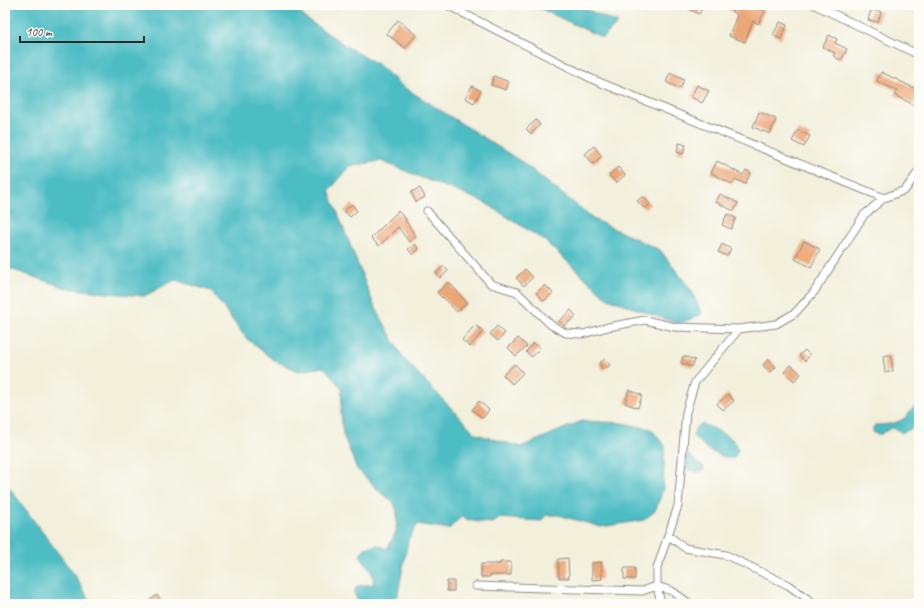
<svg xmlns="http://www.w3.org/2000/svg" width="924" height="609" viewBox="0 0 924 609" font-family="Caveat,sans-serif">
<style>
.water{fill:#4ebdc4;stroke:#3c7478}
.building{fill:#eda676}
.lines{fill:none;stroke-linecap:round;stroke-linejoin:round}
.street-casing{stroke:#8e8d83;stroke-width:9}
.street{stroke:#fff;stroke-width:7}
</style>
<rect width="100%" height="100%" fill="#fdfcf7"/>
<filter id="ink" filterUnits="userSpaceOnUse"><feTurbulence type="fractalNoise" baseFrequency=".025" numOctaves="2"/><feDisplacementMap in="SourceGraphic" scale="8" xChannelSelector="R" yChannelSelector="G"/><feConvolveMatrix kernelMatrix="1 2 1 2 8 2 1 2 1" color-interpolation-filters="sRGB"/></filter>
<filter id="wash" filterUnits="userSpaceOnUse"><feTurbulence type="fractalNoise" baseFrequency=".012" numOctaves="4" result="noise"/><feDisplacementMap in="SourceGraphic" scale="16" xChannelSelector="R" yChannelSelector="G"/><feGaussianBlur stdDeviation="0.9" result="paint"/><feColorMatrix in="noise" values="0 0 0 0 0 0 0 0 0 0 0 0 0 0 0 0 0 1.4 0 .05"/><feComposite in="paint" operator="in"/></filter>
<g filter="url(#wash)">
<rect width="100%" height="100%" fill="#f2efdb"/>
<path class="water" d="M 5,5 L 294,5 L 305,18 L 349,48 L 379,65 L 402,86 L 522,162 L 595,220 L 660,250 L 691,290 L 702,314 L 678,324 L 607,298 L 545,241 L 484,202 L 420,177 L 381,161 L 350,166 L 329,191 L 373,303 L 403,358 L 476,434 L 521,447 L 582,421 L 622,423 L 651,429 L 665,446 L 663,490 L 655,511 L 644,520 L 601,527 L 559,515 L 546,515 L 541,521 L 500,518 L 493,523 L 473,521 L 461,517 L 449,529 L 418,524 L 408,540 L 396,604 L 359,604 L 354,592 L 357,586 L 374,584 L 372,572 L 360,555 L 365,548 L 378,545 L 387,549 L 396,532 L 397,511 L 393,501 L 382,494 L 357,469 L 343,434 L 341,413 L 342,389 L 324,367 L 299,371 L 275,361 L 246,338 L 211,291 L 175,280 L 144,296 L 108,293 L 66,288 L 5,267 Z
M 533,5 L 576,5 L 618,23 L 603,38 Z
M 919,403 L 919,426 L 918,426 L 901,433 L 897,429 L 891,428 L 881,434 L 876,434 L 873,432 L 873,427 L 875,425 C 885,425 898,424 906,417 C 911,412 913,406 919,403 Z
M 702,424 L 713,428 L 733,440 L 738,450 L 734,458 L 727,458 L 710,451 L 693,436 L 696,427 Z
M 688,454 L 698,463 L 703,466 L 704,470 L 697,472 L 687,470 L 685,462 Z
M 5,482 L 76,577 L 91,604 L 5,604 Z"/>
<g id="blocks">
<path class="building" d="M 680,5 L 704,5 L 699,14 Z
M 723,5 L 744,5 L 751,10 L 753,5 L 765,11 L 758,24 L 753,21 L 745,42 L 729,36 L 737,15 Z
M 871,10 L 881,12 L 878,22 L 868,20 Z
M 398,20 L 416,35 L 405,48 L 387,34 Z
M 780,22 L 787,25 L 781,39 L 773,35 Z
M 829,35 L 837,39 L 835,43 L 847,49 L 841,60 L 833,56 L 835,53 L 823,47 Z
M 881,72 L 914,88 L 919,78 L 919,95 L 914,105 L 894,95 L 897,91 L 877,81 Z
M 670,73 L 684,80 L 680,89 L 666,82 Z
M 494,76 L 509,82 L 506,90 L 491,85 Z
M 697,85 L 709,91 L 702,103 L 691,97 Z
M 472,86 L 481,91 L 474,103 L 465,98 Z
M 759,112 L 776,119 L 770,134 L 753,127 Z
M 536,120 L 540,125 L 531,134 L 526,129 Z
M 798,130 L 810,136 L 804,147 L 792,141 Z
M 679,143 L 686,145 L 683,154 L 677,152 Z
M 594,146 L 602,156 L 593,164 L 585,154 Z
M 717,161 L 743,175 L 746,170 L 751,173 L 745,184 L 735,179 L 732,184 L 711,173 Z
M 618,167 L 625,175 L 616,183 L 609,175 Z
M 420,188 L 425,197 L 416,202 L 411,192 Z
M 720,194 L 738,203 L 734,211 L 716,202 Z
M 643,196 L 650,204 L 645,209 L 637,201 Z
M 352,204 L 357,211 L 350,217 L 344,211 Z
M 398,211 L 406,219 L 405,220 L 416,237 L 409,242 L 398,227 L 379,246 L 371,238 Z
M 727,214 L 736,218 L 731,229 L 722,225 Z
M 804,241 L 820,249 L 811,267 L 795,259 Z
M 415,244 L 419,249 L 413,255 L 408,249 Z
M 722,244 L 731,249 L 727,256 L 718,252 Z
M 444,266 L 448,271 L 440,278 L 436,273 Z
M 525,269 L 533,277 L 524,286 L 516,278 Z
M 449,282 L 467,303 L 457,312 L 443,297 L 442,298 L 437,292 Z
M 545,285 L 553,293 L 544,301 L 536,293 Z
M 571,310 L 576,316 L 564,326 L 559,321 Z
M 475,325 L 483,331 L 470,347 L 462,340 Z
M 497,326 L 505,333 L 498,341 L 490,334 Z
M 518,338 L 527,346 L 516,356 L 508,348 Z
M 533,343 L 540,348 L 532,357 L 526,352 Z
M 805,350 L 810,355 L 805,361 L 799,355 Z
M 891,355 L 893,371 L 885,372 L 883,356 Z
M 683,356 L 695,360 L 692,367 L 681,363 Z
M 605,359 L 610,365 L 603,370 L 599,363 Z
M 769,359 L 776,367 L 770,373 L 763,365 Z
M 515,364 L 523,373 L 512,384 L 503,375 Z
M 791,365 L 801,374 L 794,381 L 784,372 Z
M 629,390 L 642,395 L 638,408 L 625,403 Z
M 728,394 L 734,401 L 723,410 L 717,404 Z
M 479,401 L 489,410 L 483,418 L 472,410 Z
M 568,558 L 569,578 L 559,578 L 558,559 Z
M 500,562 L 511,562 L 511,575 L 490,575 L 490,577 L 481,577 L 481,564 L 500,564 Z
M 601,562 L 602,579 L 592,580 L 592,563 Z
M 624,568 L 635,568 L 635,579 L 624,579 Z
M 447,581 L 454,581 L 454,591 L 447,591 Z
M 157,595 L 164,604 L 145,604 Z"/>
</g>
</g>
<g filter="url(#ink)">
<use href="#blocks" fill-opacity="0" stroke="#8e8d83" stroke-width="1"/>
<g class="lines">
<defs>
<path id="street" d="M 447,5 L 594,80 L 884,198
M 815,5 L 919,55
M 427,211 L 491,284 L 517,292 L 551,325 L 566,333 L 583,334 L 608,327 L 645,320 L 675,327 L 739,329
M 669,536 L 685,548 L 726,555 L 788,585 L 815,604
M 476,586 L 642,591 L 657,586 L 657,568 L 678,506 L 686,412 L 695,382 L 739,329 L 776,324 L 795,313 L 814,292 L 864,215 L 884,198 L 905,190 L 919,171
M 661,604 L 657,586 L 672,591 L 690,604"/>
</defs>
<use href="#street" class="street-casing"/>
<use href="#street" class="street"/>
</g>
</g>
<rect width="924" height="609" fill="none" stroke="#fdfcf7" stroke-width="20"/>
<path d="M20 36v6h124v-6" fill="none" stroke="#2b2b2b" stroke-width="2"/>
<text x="26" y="36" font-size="12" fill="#2b2b2b" stroke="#fdfcf7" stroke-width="3" paint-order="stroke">100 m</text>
</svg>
